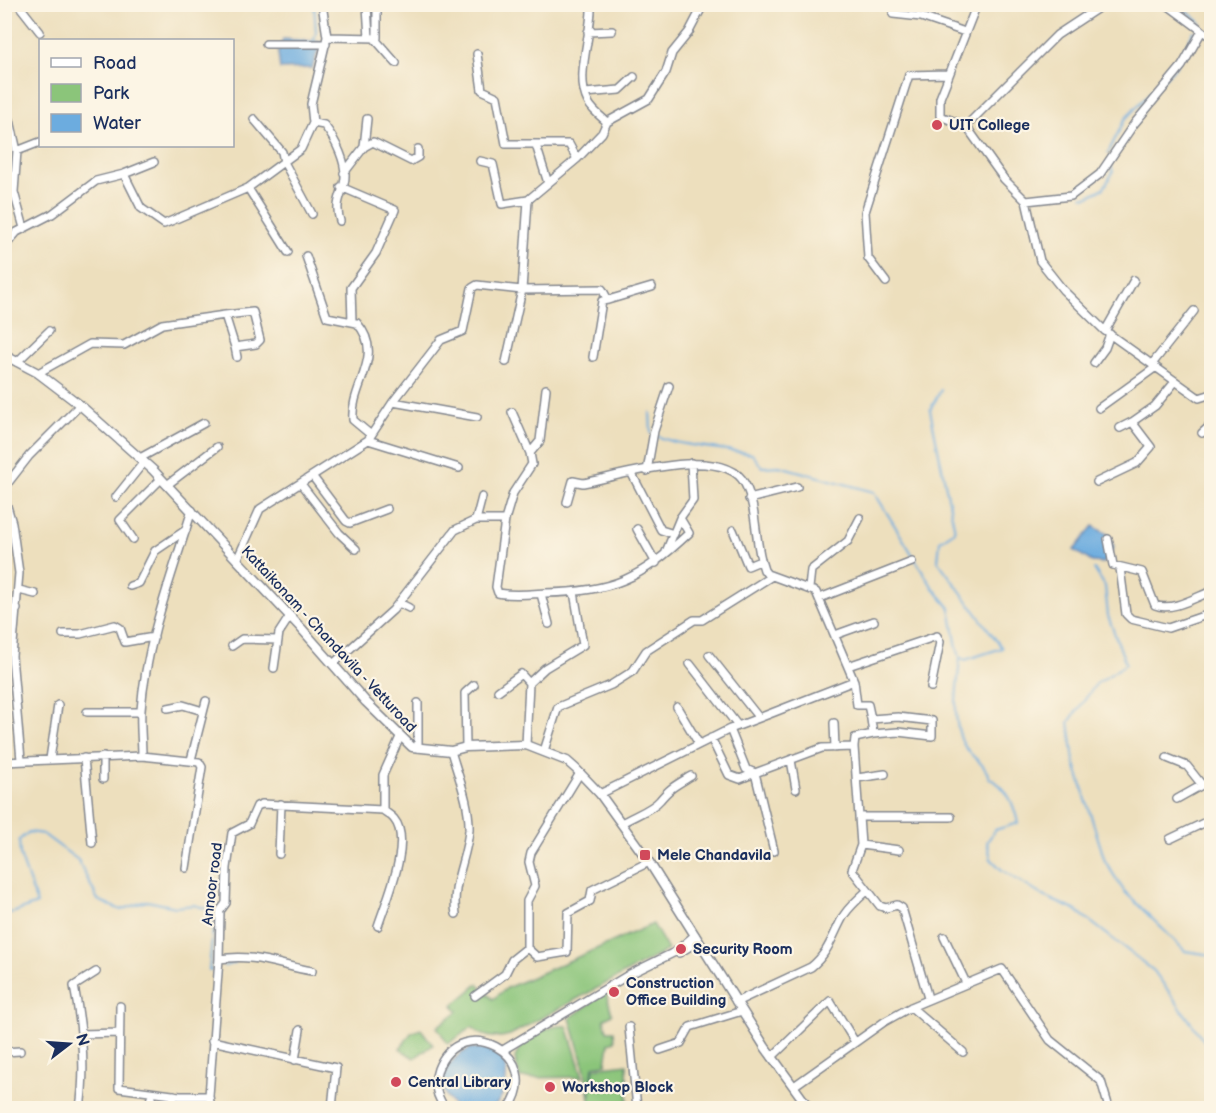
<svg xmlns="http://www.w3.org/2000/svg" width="1216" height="1113" viewBox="0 0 1216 1113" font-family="'Balsamiq Sans',sans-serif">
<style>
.green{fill:#8bc57a;stroke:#537a6c;stroke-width:1.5}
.water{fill:#6cacdf;stroke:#446e9e;stroke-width:1.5}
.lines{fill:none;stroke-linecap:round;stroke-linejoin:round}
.stream{stroke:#6cacdf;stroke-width:2}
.minor-casing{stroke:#84878e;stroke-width:10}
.major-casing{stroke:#84878e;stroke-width:11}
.minor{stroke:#fff;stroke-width:7}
.major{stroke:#fff;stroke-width:8}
.poi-dot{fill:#d1495b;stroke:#fcf5e5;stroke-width:2}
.labels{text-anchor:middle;stroke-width:4.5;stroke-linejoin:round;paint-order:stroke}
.poi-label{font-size:15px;font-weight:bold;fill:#1b2f5e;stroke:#fcf5e5;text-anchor:start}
.street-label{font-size:15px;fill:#1b2f5e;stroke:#fcf5e5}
</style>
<rect width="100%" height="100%" fill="#fcf5e5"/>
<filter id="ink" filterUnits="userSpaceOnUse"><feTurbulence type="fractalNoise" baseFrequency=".0167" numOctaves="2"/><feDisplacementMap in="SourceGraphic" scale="12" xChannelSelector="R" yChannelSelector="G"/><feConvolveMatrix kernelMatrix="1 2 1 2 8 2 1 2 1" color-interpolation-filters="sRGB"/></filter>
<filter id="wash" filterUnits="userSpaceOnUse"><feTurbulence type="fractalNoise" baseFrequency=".008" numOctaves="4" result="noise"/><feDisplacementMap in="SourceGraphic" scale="24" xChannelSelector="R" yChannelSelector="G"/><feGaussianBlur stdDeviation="1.35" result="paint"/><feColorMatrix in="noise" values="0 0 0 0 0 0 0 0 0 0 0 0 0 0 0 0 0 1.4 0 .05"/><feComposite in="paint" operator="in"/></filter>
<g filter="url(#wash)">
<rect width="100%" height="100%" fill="#eddfbd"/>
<path class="green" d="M 653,924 L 668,950 L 510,1035 C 496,1039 482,1038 472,1027 L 448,1044 L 437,1027 L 458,1011 L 453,1005 L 478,984 L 493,999 L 507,988 Z
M 606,992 L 612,1014 L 604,1019 L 607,1031 L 614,1031 L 615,1041 L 609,1043 L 606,1064 L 593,1066 L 589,1099 L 585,1071 L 570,1018 Z
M 567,1026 L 583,1077 L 520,1078 L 515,1058 C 520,1040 549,1024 567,1026 Z
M 421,1029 L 433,1045 L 414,1058 L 400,1049 L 411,1033 Z
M 627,1064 L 628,1108 L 589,1108 L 594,1068 Z"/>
<path class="water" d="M 283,39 L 321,42 L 312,68 L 280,69 L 278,53 Z
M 1093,526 L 1107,534 L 1114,547 L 1104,563 L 1092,562 L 1074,550 Z
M 471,1048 C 478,1049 485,1048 491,1050 C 514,1059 508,1096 492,1108 L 456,1108 C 431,1085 445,1061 471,1048 Z"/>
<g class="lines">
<path class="stream" d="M 1178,4 L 1201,23
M 313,43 L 316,33 L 314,4
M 1108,153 L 1125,119 L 1176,66 L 1194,31
M 1034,194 L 1071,191
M 1083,196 L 1087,197 L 1104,188 L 1113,172 L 1111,165
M 650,412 L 651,434
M 656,436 C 687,448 719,447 752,454 L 762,467 L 779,466 L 874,492 L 933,588 L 950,608 L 957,648 L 960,657 L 965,660 L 1002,648 L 938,561 L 940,541 L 955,531 L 930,410 L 941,390
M 1094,569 L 1105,586 L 1108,616 L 1126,664 L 1096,684 L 1069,722 L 1074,761 L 1105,861 L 1124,891 L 1185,951 L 1212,955
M 960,657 C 958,685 950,719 964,745 C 971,758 985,762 989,778 C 1007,786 1014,805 1018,823 L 995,830 L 987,842 L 991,859 L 1002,870 L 1043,896 L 1077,911 L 1154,971 L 1205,1042 L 1212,1061
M 4,912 L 12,913 L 37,904 L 20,855 L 19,840 L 29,832 L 43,834 L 78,860 L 98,900 L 121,910 L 147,901 L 176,907 L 194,905 L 211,910 L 214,917 L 209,971 L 212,970
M 224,966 L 235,963"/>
</g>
</g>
<g filter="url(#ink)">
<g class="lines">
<defs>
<path id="minor" d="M 18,4 L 40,32
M 591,4 C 593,32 574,77 588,102 C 592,110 600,116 607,122
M 977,4 L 940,98 L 940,116 L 966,126 L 1004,179 L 1026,201 L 1040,261 L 1063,290 L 1105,331 L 1199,398 L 1212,394
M 1166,4 L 1212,38
M 367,6 L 369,38
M 893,14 L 921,17 L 965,32
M 588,32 L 612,31
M 327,37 L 377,38 L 377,4
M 374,38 L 396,63
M 266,44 L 326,44
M 477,54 L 482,90 L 497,97 L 506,144 L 569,144 L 577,159
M 585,93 L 620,90 L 634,77
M 4,114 L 10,120 L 17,151 L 40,142
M 254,119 L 282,152 L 284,162 L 312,214
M 313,123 L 324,125 C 335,139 349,165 344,184 C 340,198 335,205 340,221
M 966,126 L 1057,35 L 1104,4
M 536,145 L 548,183
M 364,147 L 367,119
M 17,151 L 14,192 L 24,228
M 480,161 L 493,164 L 502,204 L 528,200
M 344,173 L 364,147 L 373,142 L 411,161 L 418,157 L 418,149
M 124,174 L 154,162
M 341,187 L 395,210 L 376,253 L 351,288 L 352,322
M 248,188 L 288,252
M 1026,201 L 1071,196 L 1100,174 L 1134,124 L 1182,66 L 1202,31
M 4,247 L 17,232 L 52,214 L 96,181 L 124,174 L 141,208 L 164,224 L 248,188 L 301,149 L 313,123 L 311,104 L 327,37 L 322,4
M 306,256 L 327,317 L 357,323 C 386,356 350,385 353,420 L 371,435
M 886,282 L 868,258 L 865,212 L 909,75 L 948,74
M 1105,331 L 1134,280
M 235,347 L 237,357
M 593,357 L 602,301 L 608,300
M 17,362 L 49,331
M 506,362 L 522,290 L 602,289 L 608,300 L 652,287
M 1094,363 L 1105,348 L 1110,334
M 1152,364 L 1194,311
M 38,373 L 90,344 L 124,345 L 162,324 L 225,315 L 235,347 L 256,344 L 260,340 L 253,312 L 225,315
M 393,402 L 477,417
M 1099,408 L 1156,367
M 512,412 L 530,453
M 1120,428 L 1132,422
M 1202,433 L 1212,424
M 368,440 L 459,468
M 140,458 L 204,423
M 647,471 L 654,431 L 669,386
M 632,474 L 661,530 L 674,534
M 313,477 L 346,521 L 350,523 L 387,509
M 1097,482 L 1137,463 L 1151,447 L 1132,422 L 1155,406 L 1174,383
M 301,484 L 339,533 L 356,549
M 167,485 L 217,447
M 4,488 L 29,456 L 80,405
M 4,496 L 12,523 L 19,573 L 12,656 L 21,760
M 116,497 L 144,462
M 749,499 L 797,487
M 567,502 L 573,481 L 583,483 C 620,476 724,443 745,484 C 758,509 754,543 764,570 L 767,574 L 816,592 L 854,681 L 857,705 L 868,705 L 871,719
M 476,520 L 482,497
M 505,520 L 496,587 L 498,593 C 513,596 530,594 545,593 C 613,592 640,579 689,533 L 680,518 L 693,500 L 691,463
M 637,529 L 656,563
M 733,530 L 748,566 L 760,561
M 133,539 L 120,520 L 161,479
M 1108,539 L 1113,565 L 1142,572 L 1155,605 C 1172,612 1196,597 1212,591
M 666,552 L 680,518
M 237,560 L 260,509 L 368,440 L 393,402 L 441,340 L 463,331 L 472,288 L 477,285 L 522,290 L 528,200 L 577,159 L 602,133 L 607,122 L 649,99 L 666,72 L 672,53 L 689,32 L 701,9 L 698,4
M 1120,568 L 1126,614 L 1131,619 L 1168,628 L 1212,613
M 130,586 L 139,583 L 155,551 L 186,530
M 809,588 L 811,570 L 848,541 L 860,518
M 19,590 L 35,594
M 541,594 L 549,624
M 820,598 L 912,562
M 399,603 L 409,608
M 4,609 L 17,609
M 63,634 L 80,634 L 115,625 L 120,628 L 125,642 L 154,637
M 835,635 L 874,621
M 232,646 L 242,639 L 278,640
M 333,664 L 393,610 L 455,530 L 476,520 L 505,520 L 513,493 L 532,464 L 530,453 L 540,441 L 546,389
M 690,664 L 738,726
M 848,666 L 937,636 L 940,642 L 931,687
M 274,668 L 279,633 L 290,616
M 498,691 L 521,674 L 529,683
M 418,703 L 418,748
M 677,707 L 699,744
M 168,708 L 183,705 L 203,711
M 87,712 L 141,712
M 759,718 L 854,681
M 834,723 L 835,748
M 730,729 L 746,769 L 755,773
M 711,738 L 729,775 L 740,779 L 755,773
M 526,745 L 529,683 L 545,668 L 583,645 L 574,592
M 466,747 L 465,693 L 474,685
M 854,747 L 855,738 L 873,734 L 871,719 L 898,717 L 932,721 L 932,736 L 898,732 L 873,734
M 451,751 C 458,776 470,804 469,830 C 467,859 451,884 456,914
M 544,751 L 558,707 L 611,685 L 633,671 L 646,651 L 694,620 L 702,620 L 772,576
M 142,756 C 142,741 140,725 141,710 C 146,642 172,575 192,510
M 84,758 L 92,843
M 1167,758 L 1187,766 L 1202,785 L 1212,782
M 50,759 L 58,705
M 191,760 L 206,701
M 791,760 L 796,789
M 4,762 L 142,756 L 199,762 L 202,767 L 186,868
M 580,773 L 531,853 L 529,862 L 535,886 L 527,901 L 527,948 L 537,957 L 567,952 L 568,913 L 590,901 L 592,890 L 649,862
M 857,778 L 885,774
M 103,779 L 103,757
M 600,794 L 730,729 L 759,718 L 709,655
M 1177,799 L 1202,785
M 859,817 L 951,817
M 622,823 C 633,816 652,810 660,800 C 671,787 676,785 691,776
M 1170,839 L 1212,819
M 861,845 L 899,850
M 774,851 L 755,773 L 822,748 L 854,747 L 861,845 L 852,870 L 880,906 L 886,908 L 897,905 L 902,908 L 928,998
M 279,854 L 281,804
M 378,926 C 386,901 413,841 394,819 C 391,815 386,813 383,810
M 944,937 L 966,983
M 675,952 L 679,953 L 699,941
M 219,959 C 255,953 277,965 312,971
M 475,996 L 505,974 L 512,960 L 527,948
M 736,1002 L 811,967 C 829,953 833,934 844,915 C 850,906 859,898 867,891
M 120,1006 L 119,1088 L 180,1096 L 209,1096
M 911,1007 L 963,1052
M 629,1027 L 637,1108
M 81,1034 L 119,1033
M 212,1041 L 336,1068 L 332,1108
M 503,1050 L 630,974 L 675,952 L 695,935
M 660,1050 L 681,1043 L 690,1027 L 742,1011
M 4,1052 L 20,1051
M 772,1057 L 830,1001 L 855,1042
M 295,1060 L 300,1030
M 794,1086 L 884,1022 L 911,1007 L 1002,969 L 1050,1040 L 1101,1081 L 1109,1108
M 80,1108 C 86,1068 82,1026 74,986 L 96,972
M 148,1108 L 152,1094
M 172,1108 L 174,1095
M 211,1108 L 209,1096 L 219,959 L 220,911 L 226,903 L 227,868 L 232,833 L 249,824 L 257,806 L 262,804 L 383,810 L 383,775 L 400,737
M 445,1108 C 437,1097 433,1083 438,1069 C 460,1011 546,1054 509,1108
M 797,1108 L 806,1105"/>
<path id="major" d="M 4,355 L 38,373 L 80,405 L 153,470 L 301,628 L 366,702 L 412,747 L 451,751 L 466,747 L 526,745 L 567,761 L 576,769 L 600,794 L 649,862 L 765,1047 L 809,1108"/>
</defs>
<use href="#minor" class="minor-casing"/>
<use href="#major" class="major-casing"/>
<use href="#minor" class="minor"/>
<use href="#major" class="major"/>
</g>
</g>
<g class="poi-dot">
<circle cx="937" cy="125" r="6"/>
<rect x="639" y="849" width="12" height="12" rx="3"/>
<circle cx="681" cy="949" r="6"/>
<circle cx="614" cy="992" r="6"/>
<circle cx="396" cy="1082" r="6"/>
<circle cx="550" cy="1087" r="6"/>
</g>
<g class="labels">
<g class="poi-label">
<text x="949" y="130">UIT College</text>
<text x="657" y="860">Mele Chandavila</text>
<text x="693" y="954">Security Room</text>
<text x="626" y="988">Construction<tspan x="626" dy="17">Office Building</tspan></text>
<text x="408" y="1087">Central Library</text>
<text x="562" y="1092">Workshop Block</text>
</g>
<g class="street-label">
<text transform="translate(329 639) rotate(47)" y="5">Kattaikonam - Chandavila - Vetturoad</text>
<text transform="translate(212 884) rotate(-83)" y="5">Annoor road</text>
</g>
</g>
<rect width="1216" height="1113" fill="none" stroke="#fcf5e5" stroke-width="24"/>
<rect x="39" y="39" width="195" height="108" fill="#fcf5e5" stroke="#a2a6af" stroke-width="1.5"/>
<rect x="51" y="58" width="30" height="9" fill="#ffffff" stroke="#a2a6af" stroke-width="1.5"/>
<text x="93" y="69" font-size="18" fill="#1b2f5e">Road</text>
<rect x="51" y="84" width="30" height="18" fill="#8bc57a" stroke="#a2a6af" stroke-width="1.5"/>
<text x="93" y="99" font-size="18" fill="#1b2f5e">Park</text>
<rect x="51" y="114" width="30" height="18" fill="#6cacdf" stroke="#a2a6af" stroke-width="1.5"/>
<text x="93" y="129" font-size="18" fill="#1b2f5e">Water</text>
<g transform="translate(69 1044) rotate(73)" stroke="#fcf5e5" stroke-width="4.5" paint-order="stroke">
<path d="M0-4.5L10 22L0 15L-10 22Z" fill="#1b2f5e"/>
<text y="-9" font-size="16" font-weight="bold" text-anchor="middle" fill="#1b2f5e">N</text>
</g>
</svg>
